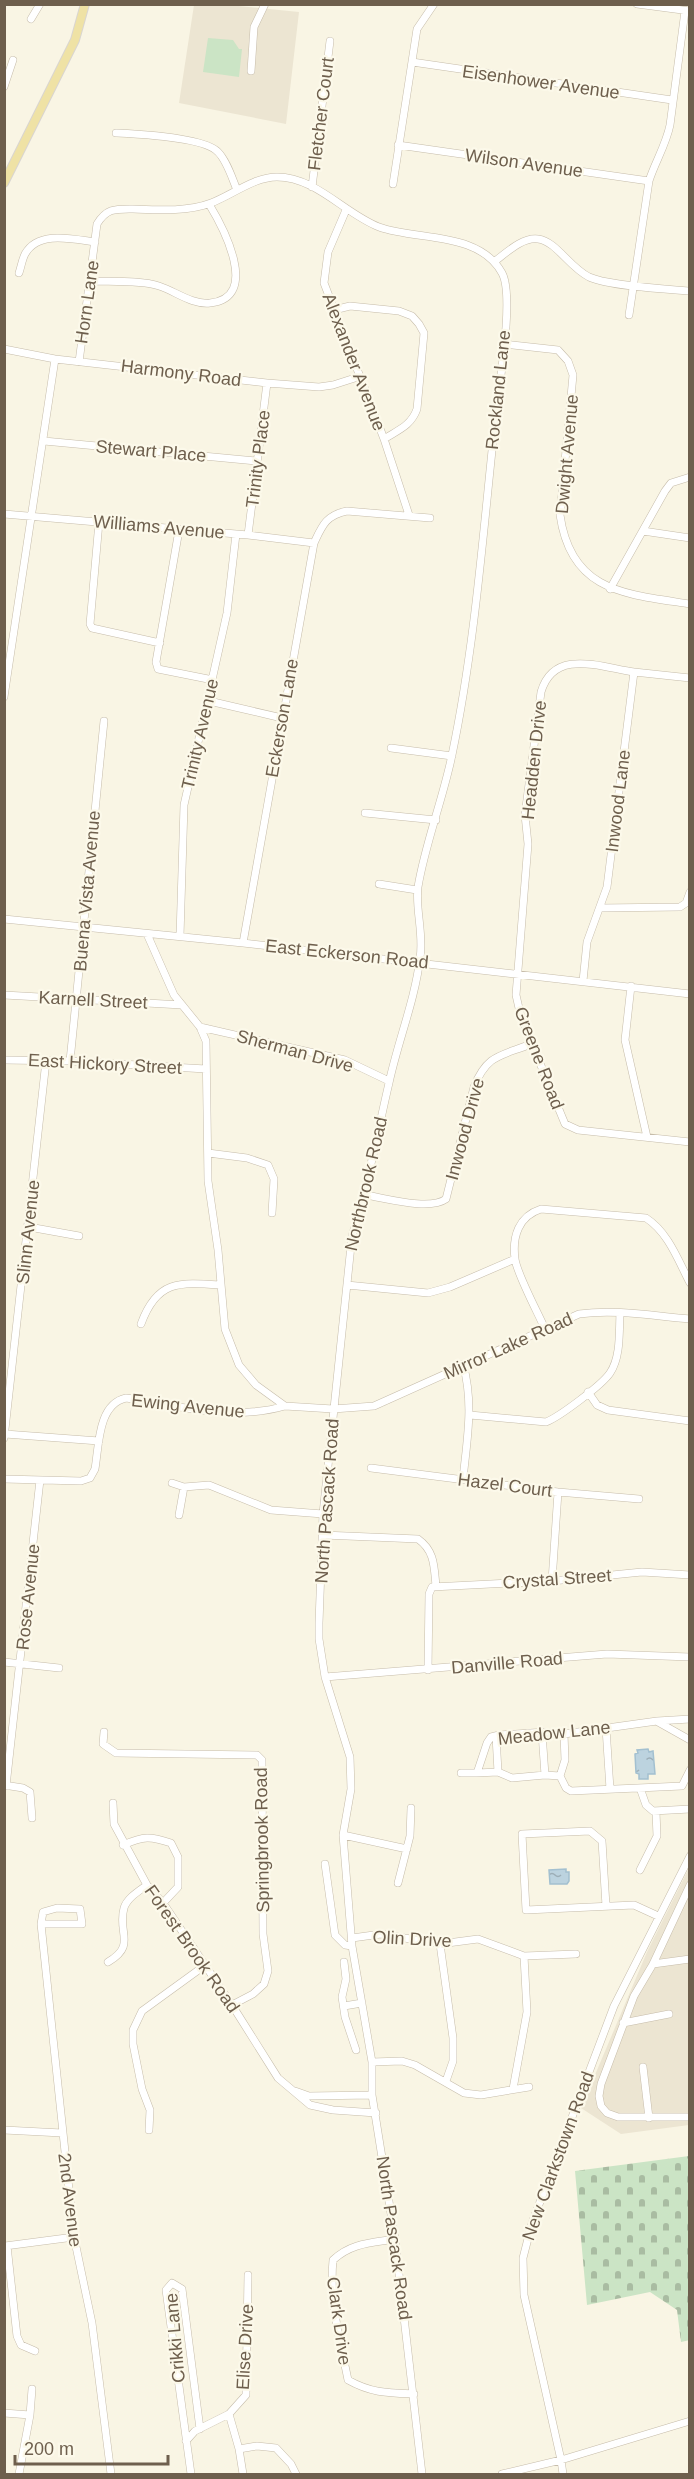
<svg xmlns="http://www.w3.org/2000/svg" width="694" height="2479" viewBox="0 0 694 2479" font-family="Helvetica,sans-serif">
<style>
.residential{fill:#ece5d2}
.green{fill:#cbe4c5}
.cemetery{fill:url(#cemetery-stones)}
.water{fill:url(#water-ripples);stroke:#a3c0d0;stroke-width:1.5}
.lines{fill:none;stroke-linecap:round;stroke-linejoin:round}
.minor-casing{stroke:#c6bcaa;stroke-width:8}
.major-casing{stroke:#d9d5d1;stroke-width:10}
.minor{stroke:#fff;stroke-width:7}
.major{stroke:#efe2a5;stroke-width:8}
.labels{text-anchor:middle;stroke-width:4.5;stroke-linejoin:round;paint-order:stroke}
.street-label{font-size:18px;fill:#6e5f4d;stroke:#fcf9ea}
</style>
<defs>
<pattern id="cemetery-stones" width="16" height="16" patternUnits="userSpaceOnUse" patternTransform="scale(1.5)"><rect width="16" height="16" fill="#cbe4c5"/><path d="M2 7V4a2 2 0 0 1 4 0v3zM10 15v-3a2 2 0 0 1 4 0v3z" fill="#a9bca2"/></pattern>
<pattern id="water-ripples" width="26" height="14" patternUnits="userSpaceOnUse" patternTransform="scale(1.5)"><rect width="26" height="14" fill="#bcd3df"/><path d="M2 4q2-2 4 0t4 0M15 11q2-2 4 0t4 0" fill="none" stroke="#9daeb7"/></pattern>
</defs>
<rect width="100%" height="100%" fill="#f9f5e4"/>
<path class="residential" d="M 194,5 L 229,5 L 299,12 L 286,124 L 179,103 Z
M 689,1868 L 689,2125 L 621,2134 L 581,2108 L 647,1952 Z"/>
<path class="green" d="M 208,38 L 233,40 L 239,49 L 242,49 L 239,77 L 203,72 Z"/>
<path class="cemetery" d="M 689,2156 L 690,2340 L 681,2342 L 677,2310 L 650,2292 L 587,2305 L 575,2171 Z"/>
<path class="water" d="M 648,1749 L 649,1752 L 653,1751 L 655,1774 L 648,1774 L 648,1779 L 639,1779 L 639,1774 L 636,1773 L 635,1754 L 638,1753 L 637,1750 Z
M 566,1869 L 566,1872 L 569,1872 L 569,1881 L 567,1884 L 550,1884 L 549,1870 Z"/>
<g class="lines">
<defs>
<path id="minor" d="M 637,4 L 690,11
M 31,19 L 40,4
M 412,62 L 672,100
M 251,71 L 254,27 L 265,4
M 4,87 L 13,60
M 116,133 C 137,134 204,137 218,152 C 227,161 232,178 237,190
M 398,145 L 649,181
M 393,184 L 417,29 L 434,4
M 312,187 L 330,41
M 346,210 L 328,252 L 324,283 L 384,439 L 409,515
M 494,262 C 506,253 522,237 538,239 C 556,241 569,267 589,277 C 609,286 665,289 690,291
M 19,273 C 21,267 22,260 25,254 C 38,230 73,239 95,242
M 90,281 C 110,282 140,280 159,286 C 175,291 192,305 210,303 C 261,298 223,227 209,204
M 334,310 L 350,306 L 399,311 L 412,316 L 419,324 L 424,333 L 417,409 C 411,426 398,430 384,439
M 629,315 L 649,181 C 655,162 666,145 670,125 L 685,11
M 504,344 L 558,350 L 568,361 L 573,375 L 560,515 C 571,592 625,594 690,604
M 4,349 L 55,359 L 267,383 L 319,387 L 333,385 L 358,377
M 79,362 L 97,224 C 107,208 115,209 133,209 C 158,210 187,212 211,203 C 232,195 254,177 277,177 C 316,177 345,214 379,227 C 418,241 479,231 502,273 C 515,296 498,392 495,422 C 483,533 475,645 452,755 C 443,799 425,844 418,887 C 415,908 424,934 420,958 C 415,1000 398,1041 389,1083 C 377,1134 368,1186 352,1236 L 323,1514 L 319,1623 L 319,1639 L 325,1677 L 350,1757 L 351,1789 L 343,1835 L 352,1946 L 372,2062 L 372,2095 L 395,2239 L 422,2474
M 44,441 L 257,461
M 4,514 L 248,535 L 314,543
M 99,522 L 90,624 L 92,628 L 160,643
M 179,530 L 156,662 L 158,669 L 213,680
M 643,531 L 690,538
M 248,535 L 267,383
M 610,589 L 665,491 L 671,483 L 690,477
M 634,672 C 600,667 554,648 541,692 L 525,815 L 528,844 L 516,995 L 521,1017 L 565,1124 L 578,1130 L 690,1142
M 4,697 L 55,359
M 209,701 L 282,718
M 391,748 L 452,756
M 365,813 L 436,820
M 379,884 L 417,890
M 600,908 L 680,907 L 686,903 L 690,892
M 4,919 L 243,943 L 690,994
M 147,934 L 174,995 L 200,1027 L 206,1041 L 208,1181 L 218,1250 L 225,1329 L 239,1365 L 256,1385 L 285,1406 L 333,1409 L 374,1406 L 579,1314 C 616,1309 653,1316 690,1319
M 180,936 L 184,805 L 227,613 L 236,534
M 243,943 L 314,543 C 322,526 326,515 347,511 L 430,518
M 583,981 L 587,942 L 607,887 L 634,672 L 690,678
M 631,986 L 625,1040 L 647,1137
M 4,995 L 182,1005
M 200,1027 L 345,1060 L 389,1081
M 4,1060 L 70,1061 L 206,1069
M 70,1061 L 104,721
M 208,1153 L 247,1158 L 268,1165 L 274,1179 L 272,1213
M 365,1195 C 386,1198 429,1211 446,1199 L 474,1087 C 487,1054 501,1056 531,1044
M 29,1227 L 79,1236
M 347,1285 L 428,1293 L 450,1287 L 515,1259
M 141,1324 C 157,1280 179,1282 221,1285
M 545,1329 C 538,1313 517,1274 515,1259 C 512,1236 519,1216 541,1209 L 646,1218 C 668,1232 678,1260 690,1283
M 463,1364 C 474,1404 467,1439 463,1479
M 588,1392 L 597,1405 L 608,1410 L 690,1421
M 470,1415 L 546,1422 C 559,1417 602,1385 610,1373 C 621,1357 619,1331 620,1313
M 5,1434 L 99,1441
M 4,1438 L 46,1061
M 371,1468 L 558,1492 L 639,1499
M 4,1479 L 81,1481 L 90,1478 L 95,1469 C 99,1445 98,1404 126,1398 C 178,1406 234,1421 285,1406
M 172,1483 L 184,1487 L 209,1485 L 271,1510 L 323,1514
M 179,1515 L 184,1487
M 323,1535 L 418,1539 C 435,1551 434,1567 436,1586
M 552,1581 L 558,1492
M 4,1662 L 59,1668
M 428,1670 L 429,1594 L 432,1587 L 552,1581 L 642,1572 L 690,1575
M 325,1677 L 607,1654 L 690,1657
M 690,1719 L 657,1721 L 564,1734 L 545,1732 L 499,1735 L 491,1737 L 487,1743 L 477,1773 L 498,1772 L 512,1778 L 545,1775 L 560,1776 L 566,1788 L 571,1791 L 682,1786 L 690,1770
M 658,1722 L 690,1740
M 606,1728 L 610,1789
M 104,1732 L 103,1744 L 116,1753 L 257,1755 L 262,1760 L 263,1934 L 268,1971 L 264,1984 L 253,1994 L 232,2005
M 542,1733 L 545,1775
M 496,1736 L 498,1772
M 461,1773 L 477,1773
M 560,1776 L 565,1760 L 564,1734
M 4,1785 L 23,1788 L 30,1792 L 32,1818
M 6,1786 L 40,1480
M 640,1788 L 646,1805 L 653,1811 L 690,1809
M 113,1803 L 114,1824 L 147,1885 L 163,1903 L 232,2005 L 278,2078 L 310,2105 L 333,2110 L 376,2113
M 343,1835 L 407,1849
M 123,1845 C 144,1836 150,1836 171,1843 L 178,1857 L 178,1887 L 163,1903
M 325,1864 L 335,1935 L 345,1945 L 352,1946
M 640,1870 L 657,1836 L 656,1812
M 398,1883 L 410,1836 L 411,1808
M 690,1885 L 653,1964 L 634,1996 L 601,2084 L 599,2096 L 601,2106 L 607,2113 L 618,2117 L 690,2117
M 606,1906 L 602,1841 L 590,1831 L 522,1834 L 526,1910 L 634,1905 L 658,1916
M 41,1924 L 82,1924 L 80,1909 L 57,1908 L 43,1912 L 41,1924 L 74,2237 L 92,2323 L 111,2474
M 352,1938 L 381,1934 L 440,1944 L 478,1939 L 524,1956 L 576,1954
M 440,1944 L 453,2038 L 453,2061 L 446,2081
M 108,1962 C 137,1945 117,1933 124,1908 C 127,1898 139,1891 147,1885
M 344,1962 L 346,1979 L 342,1997 L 345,2017 L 356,2050
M 653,1964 L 690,1959
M 344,2006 L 362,2003
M 623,2023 L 669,2014
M 372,2062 L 402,2061 L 415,2065 L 464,2093 L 481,2095 L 529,2087
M 643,2067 L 649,2118
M 513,2089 L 527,2012 L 524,1956
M 295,2091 L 309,2096 L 372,2095
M 4,2130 L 62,2133
M 149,2130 L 150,2110 L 142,2089 L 133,2044 L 133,2030 L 142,2011 L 204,1966
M 395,2239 C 371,2243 351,2243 333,2260 C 329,2301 340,2340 348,2380 C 371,2393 388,2393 414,2394
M 5,2246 L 74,2237
M 7,2246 L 17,2336 L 21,2345 L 35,2351
M 4,2413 L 30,2415
M 229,2414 L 239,2449 L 243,2474
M 186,2441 L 195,2431 L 229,2414 L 246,2395 L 248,2275
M 239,2449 L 257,2446 L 276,2448 L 291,2464 L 296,2474
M 19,2474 L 30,2415 L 32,2389
M 191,2474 L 166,2290 L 172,2283 L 182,2289 L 200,2429
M 502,2474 L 561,2460 L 690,2421
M 563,2474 L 561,2460 L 524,2295 L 523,2258 L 532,2223 L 614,2006 L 690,1856"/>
<path id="major" d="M 4,183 L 75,40 L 85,4"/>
</defs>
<use href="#minor" class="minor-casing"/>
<use href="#major" class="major-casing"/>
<use href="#minor" class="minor"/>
<use href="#major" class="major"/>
</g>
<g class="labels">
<g class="street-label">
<text transform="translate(541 82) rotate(8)" y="6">Eisenhower Avenue</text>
<text transform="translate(321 114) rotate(-83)" y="6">Fletcher Court</text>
<text transform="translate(524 163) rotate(8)" y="6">Wilson Avenue</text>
<text transform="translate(87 302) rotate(-82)" y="6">Horn Lane</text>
<text transform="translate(354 362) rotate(69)" y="6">Alexander Avenue</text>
<text transform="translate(181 373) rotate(7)" y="6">Harmony Road</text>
<text transform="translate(498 390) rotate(-84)" y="6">Rockland Lane</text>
<text transform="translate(151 451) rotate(5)" y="6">Stewart Place</text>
<text transform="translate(567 454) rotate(-85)" y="6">Dwight Avenue</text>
<text transform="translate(258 459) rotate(-83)" y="6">Trinity Place</text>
<text transform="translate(159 527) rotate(5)" y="6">Williams Avenue</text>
<text transform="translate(282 718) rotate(-80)" y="6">Eckerson Lane</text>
<text transform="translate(200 734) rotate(-77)" y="6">Trinity Avenue</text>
<text transform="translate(534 760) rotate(-84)" y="6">Headden Drive</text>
<text transform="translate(618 801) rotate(-83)" y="6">Inwood Lane</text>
<text transform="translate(87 891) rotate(-85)" y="6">Buena Vista Avenue</text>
<text transform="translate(347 954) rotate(6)" y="6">East Eckerson Road</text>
<text transform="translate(93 1000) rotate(3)" y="6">Karnell Street</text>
<text transform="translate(295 1051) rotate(15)" y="6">Sherman Drive</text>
<text transform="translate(539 1058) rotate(69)" y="6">Greene Road</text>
<text transform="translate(105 1064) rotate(3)" y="6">East Hickory Street</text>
<text transform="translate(465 1129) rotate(-75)" y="6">Inwood Drive</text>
<text transform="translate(366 1184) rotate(-77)" y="6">Northbrook Road</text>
<text transform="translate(28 1232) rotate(-84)" y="6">Slinn Avenue</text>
<text transform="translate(508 1346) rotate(-24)" y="6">Mirror Lake Road</text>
<text transform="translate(188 1406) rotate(6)" y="6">Ewing Avenue</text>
<text transform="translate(505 1485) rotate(7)" y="6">Hazel Court</text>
<text transform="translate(327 1501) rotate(-86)" y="6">North Pascack Road</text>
<text transform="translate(557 1579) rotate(-4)" y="6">Crystal Street</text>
<text transform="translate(28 1597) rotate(-84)" y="6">Rose Avenue</text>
<text transform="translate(507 1663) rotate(-5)" y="6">Danville Road</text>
<text transform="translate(554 1733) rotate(-6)" y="6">Meadow Lane</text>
<text transform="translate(262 1840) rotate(-91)" y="6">Springbrook Road</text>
<text transform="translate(412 1939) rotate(3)" y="6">Olin Drive</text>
<text transform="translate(192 1949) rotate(55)" y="6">Forest Brook Road</text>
<text transform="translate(558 2156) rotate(-70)" y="6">New Clarkstown Road</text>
<text transform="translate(70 2200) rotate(83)" y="6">2nd Avenue</text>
<text transform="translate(394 2238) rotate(82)" y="6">North Pascack Road</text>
<text transform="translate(339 2321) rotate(82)" y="6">Clark Drive</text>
<text transform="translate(175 2338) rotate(-95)" y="6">Crikki Lane</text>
<text transform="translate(245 2347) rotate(-87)" y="6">Elise Drive</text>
</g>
</g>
<rect width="694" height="2479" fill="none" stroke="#6e5f4d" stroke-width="12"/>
<path d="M15 2455v9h153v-9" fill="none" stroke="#6e5f4d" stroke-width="3"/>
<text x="24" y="2455" font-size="18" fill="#6e5f4d" stroke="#fcf9ea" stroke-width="4.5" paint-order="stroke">200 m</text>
</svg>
